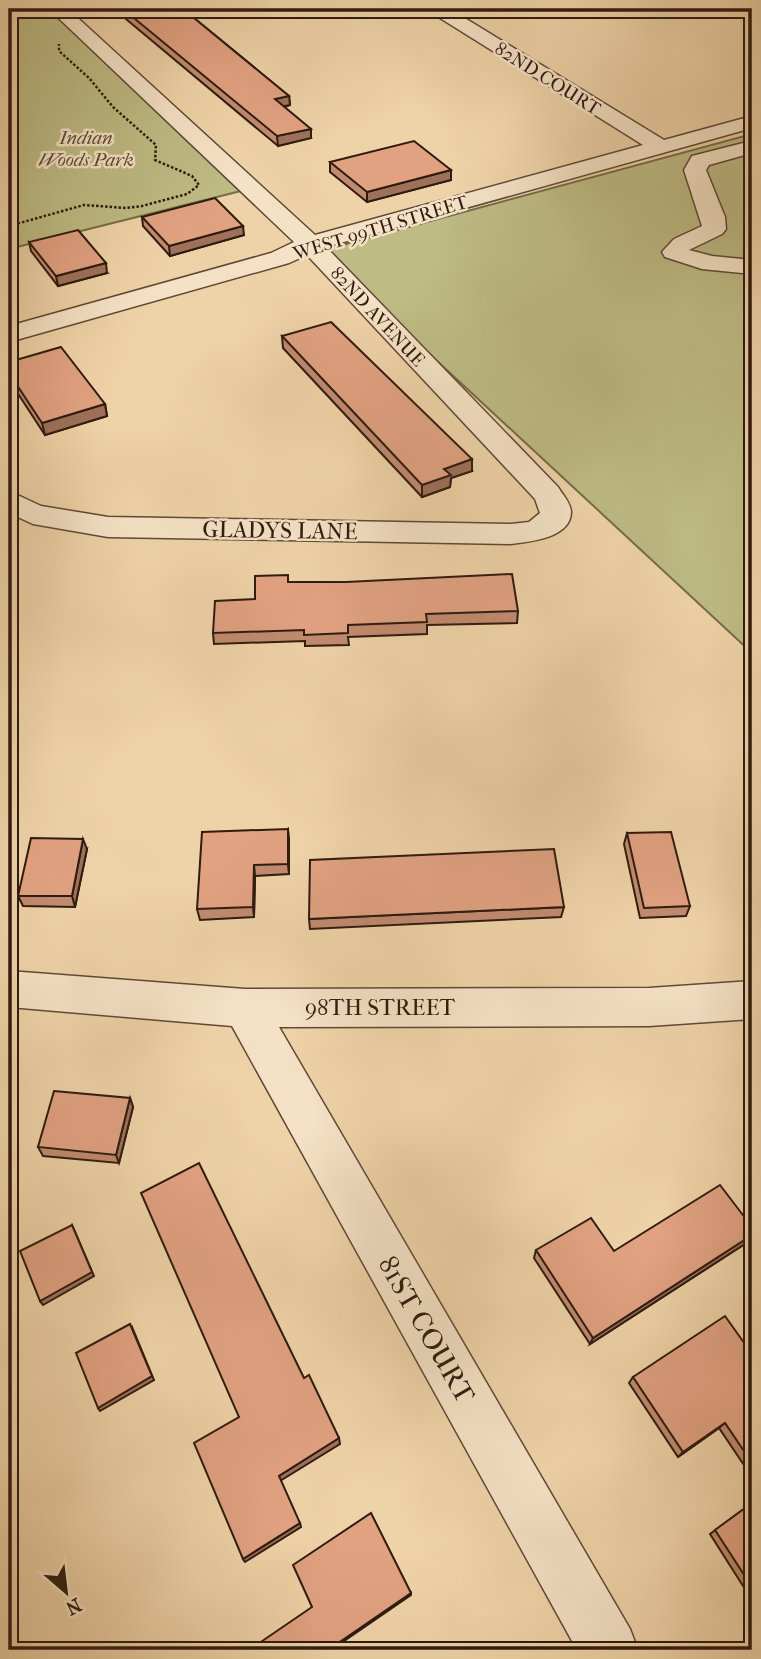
<svg xmlns="http://www.w3.org/2000/svg" width="761" height="1659" viewBox="0 0 761 1659" font-family="'IM FELL French Canon',serif">
<style>
.green{fill:#bebb84;stroke:#766b4a;stroke-width:2}
.lines{fill:none;stroke-linecap:round;stroke-linejoin:round}
.minor-casing{stroke:#5f4936;stroke-width:3}
.path{stroke:#2f1b10;stroke-width:2.5;stroke-dasharray:2.5 2;stroke-linecap:butt}
.minor{fill:#f5e2c6;fill-rule:evenodd}
.wall{fill:#c28b70;stroke:#2f1b10;stroke-width:2}
.shaded-wall{fill:#9e715b;stroke:#2f1b10;stroke-width:2}
.building{fill:#e1a282;stroke:#2f1b10;stroke-width:2}
.labels{text-anchor:middle;stroke-width:5;stroke-linejoin:round;paint-order:stroke}
.far-street-label{font-size:19px;fill:#2f1b10;stroke:#f5e2c6}
.far-park-label{font-size:19px;font-style:italic;fill:#5a4b33;stroke:#f5e2c6}
.street-label{font-size:23px;fill:#2f1b10;stroke:#f5e2c6}
.near-street-label{font-size:28px;fill:#2f1b10;stroke:#f5e2c6}
</style>
<rect width="100%" height="100%" fill="#efd3a8"/>
<filter id="stains"><feTurbulence type="fractalNoise" baseFrequency=".00286" numOctaves="4"/><feColorMatrix values="0 0 0 0 .2 0 0 0 0 .09 0 0 0 0 .02 0 0 0 .5 -.17"/></filter>
<radialGradient id="worn" r=".72"><stop offset=".6" stop-color="#630" stop-opacity="0"/><stop offset="1" stop-color="#630" stop-opacity=".3"/></radialGradient>
<path class="green" d="M 9,9 L 50,9 L 245,190 L 9,249 Z
M 752,134 L 752,653 L 338,269 L 327,252 L 331,248 Z"/>
<g class="lines">
<defs>
<path id="minor" d="M 49,9 L 68,9 L 315,235 L 643,145 L 432,13 L 429,9 L 450,9 L 664,140 L 752,116 L 752,128 L 326,247 L 558,487 C 562,494 571,503 571,512 C 571,538 529,542 511,544 L 108,537 L 33,524 L 9,513 L 9,491 L 41,506 L 108,517 L 511,524 L 529,522 L 540,513 L 535,499 L 307,255 L 289,263 L 9,342 L 9,326 L 271,253 L 294,242 Z
M 747,142 L 752,143 L 752,153 L 709,165 L 706,170 L 725,217 L 726,229 L 722,234 L 689,250 L 712,256 L 752,260 L 752,274 L 702,269 L 665,257 L 662,252 L 674,239 L 702,226 L 684,170 L 692,156 Z
M 9,971 L 245,989 L 649,988 L 752,981 L 752,1019 L 649,1026 L 279,1027 L 630,1629 L 638,1650 L 577,1650 L 232,1026 L 9,1007 Z"/>
</defs>
<use href="#minor" class="minor-casing"/>
<path class="path" d="M 9,226 L 84,205 L 126,208 L 142,206 L 187,194 L 199,185 L 192,176 L 155,160 L 156,145 L 113,107 L 89,78 L 59,51 L 59,44"/>
<use href="#minor" class="minor"/>
</g>
<path class="wall" d="M 114,9 L 183,9 L 289,96 L 290,105 L 284,107 L 311,138 L 278,146 Z
M 330,162 L 451,170 L 451,180 L 367,202 L 330,172 Z
M 142,217 L 244,235 L 170,256 L 143,226 Z
M 29,242 L 107,273 L 58,286 L 31,251 Z
M 282,336 L 472,471 L 451,478 L 450,487 L 422,497 L 283,348 Z
M 9,362 L 105,404 L 107,416 L 45,435 L 9,380 Z
M 288,582 L 518,611 L 517,623 L 427,625 L 427,634 L 348,637 L 349,645 L 305,646 L 305,641 L 214,644 L 213,633 L 255,599 Z
M 288,829 L 289,874 L 255,876 L 254,917 L 200,920 L 197,909 Z
M 627,833 L 690,906 L 686,916 L 640,918 L 624,844 Z
M 87,849 L 75,907 L 23,906 L 18,896 Z
M 564,907 L 561,917 L 310,929 L 309,919 Z
M 130,1098 L 133,1107 L 119,1163 L 43,1156 L 38,1147 Z
M 752,1227 L 752,1238 L 751,1240 L 590,1344 L 534,1258 L 536,1250 L 614,1251 Z
M 752,1354 L 752,1477 L 719,1428 L 678,1457 L 629,1383 L 633,1377 Z
M 752,1503 L 752,1600 L 710,1534 Z"/>
<path class="shaded-wall" d="M 289,96 L 290,105 L 275,108 L 275,99 Z
M 311,129 L 311,138 L 278,146 L 277,136 Z
M 451,170 L 451,180 L 367,202 L 367,192 Z
M 243,226 L 244,235 L 170,256 L 169,246 Z
M 106,263 L 107,273 L 58,286 L 56,276 Z
M 105,404 L 107,416 L 45,435 L 42,423 Z
M 472,459 L 472,471 L 451,478 L 450,487 L 422,497 L 422,485 L 444,469 Z
M 288,829 L 289,839 L 289,874 L 288,864 Z
M 83,839 L 87,849 L 75,907 L 72,896 Z
M 254,865 L 255,876 L 254,917 L 253,907 Z
M 130,1098 L 133,1107 L 119,1163 L 116,1155 Z
M 72,1225 L 94,1276 L 43,1305 L 40,1301 Z
M 752,1235 L 751,1240 L 590,1344 L 593,1338 Z
M 132,1327 L 154,1380 L 100,1411 L 98,1408 Z
M 725,1423 L 719,1428 L 678,1457 L 683,1452 Z
M 339,1438 L 340,1444 L 280,1481 L 279,1476 Z
M 300,1523 L 301,1527 L 245,1562 L 243,1559 Z
M 411,1593 L 411,1595 L 331,1650 L 328,1650 Z"/>
<path class="building" d="M 123,9 L 183,9 L 289,96 L 275,99 L 311,129 L 277,136 Z
M 414,141 L 451,170 L 367,192 L 330,162 Z
M 215,198 L 243,226 L 169,246 L 142,217 Z
M 78,230 L 106,263 L 56,276 L 29,242 Z
M 331,322 L 472,459 L 444,469 L 451,475 L 422,485 L 282,336 Z
M 61,347 L 105,404 L 42,423 L 9,373 L 9,362 Z
M 512,574 L 518,611 L 426,614 L 427,622 L 348,625 L 348,633 L 304,635 L 304,630 L 213,633 L 215,601 L 255,599 L 255,576 L 288,575 L 288,582 L 346,582 Z
M 288,829 L 288,864 L 254,865 L 253,907 L 197,909 L 202,832 Z
M 671,832 L 690,906 L 644,908 L 627,833 Z
M 31,838 L 83,839 L 72,896 L 18,896 Z
M 554,849 L 564,907 L 309,919 L 310,860 Z
M 54,1091 L 130,1098 L 116,1155 L 38,1147 Z
M 199,1163 L 304,1378 L 309,1375 L 339,1438 L 279,1476 L 300,1523 L 243,1559 L 194,1443 L 239,1417 L 141,1193 Z
M 720,1185 L 752,1227 L 752,1235 L 593,1338 L 536,1250 L 591,1218 L 614,1251 Z
M 72,1225 L 92,1272 L 40,1301 L 20,1251 Z
M 725,1316 L 752,1354 L 752,1463 L 725,1423 L 683,1452 L 633,1377 Z
M 130,1324 L 152,1376 L 98,1408 L 76,1353 Z
M 752,1503 L 752,1587 L 715,1530 Z
M 371,1513 L 411,1593 L 328,1650 L 249,1650 L 312,1607 L 293,1565 Z"/>
<g class="labels">
<g class="far-street-label">
<text transform="translate(548 78) rotate(32)" y="7">82ND COURT</text>
<text transform="translate(380 227) rotate(-17)" y="7">WEST 99TH STREET</text>
<text transform="translate(378 316) rotate(47)" y="7">82ND AVENUE</text>
</g>
<g class="far-park-label">
<text x="86" y="144">Indian<tspan x="86" dy="22">Woods Park</tspan></text>
</g>
<g class="street-label">
<text transform="translate(280 530) rotate(1)" y="8">GLADYS LANE</text>
<text x="380" y="1015">98TH STREET</text>
</g>
<g class="near-street-label">
<text transform="translate(427 1329) rotate(60)" y="10">81ST COURT</text>
</g>
</g>
<rect width="761" height="1659" fill="none" stroke="#efd3a8" stroke-width="35"/>
<rect x="10" y="10" width="740" height="1638" fill="none" stroke="#2f1b10" stroke-width="3.5"/>
<rect x="18" y="18" width="726" height="1624" fill="none" stroke="#2f1b10" stroke-width="2"/>
<g transform="translate(66 1592) rotate(152)" stroke="#f5e2c6" stroke-width="5" paint-order="stroke">
<path d="M0-5L12 26L0 18L-12 26Z" fill="#2f1b10"/>
<text y="-10" font-size="19" font-weight="bold" text-anchor="middle" fill="#2f1b10">N</text>
</g>
<rect width="100%" height="100%" filter="url(#stains)"/>
<rect width="100%" height="100%" fill="url(#worn)"/>
</svg>
